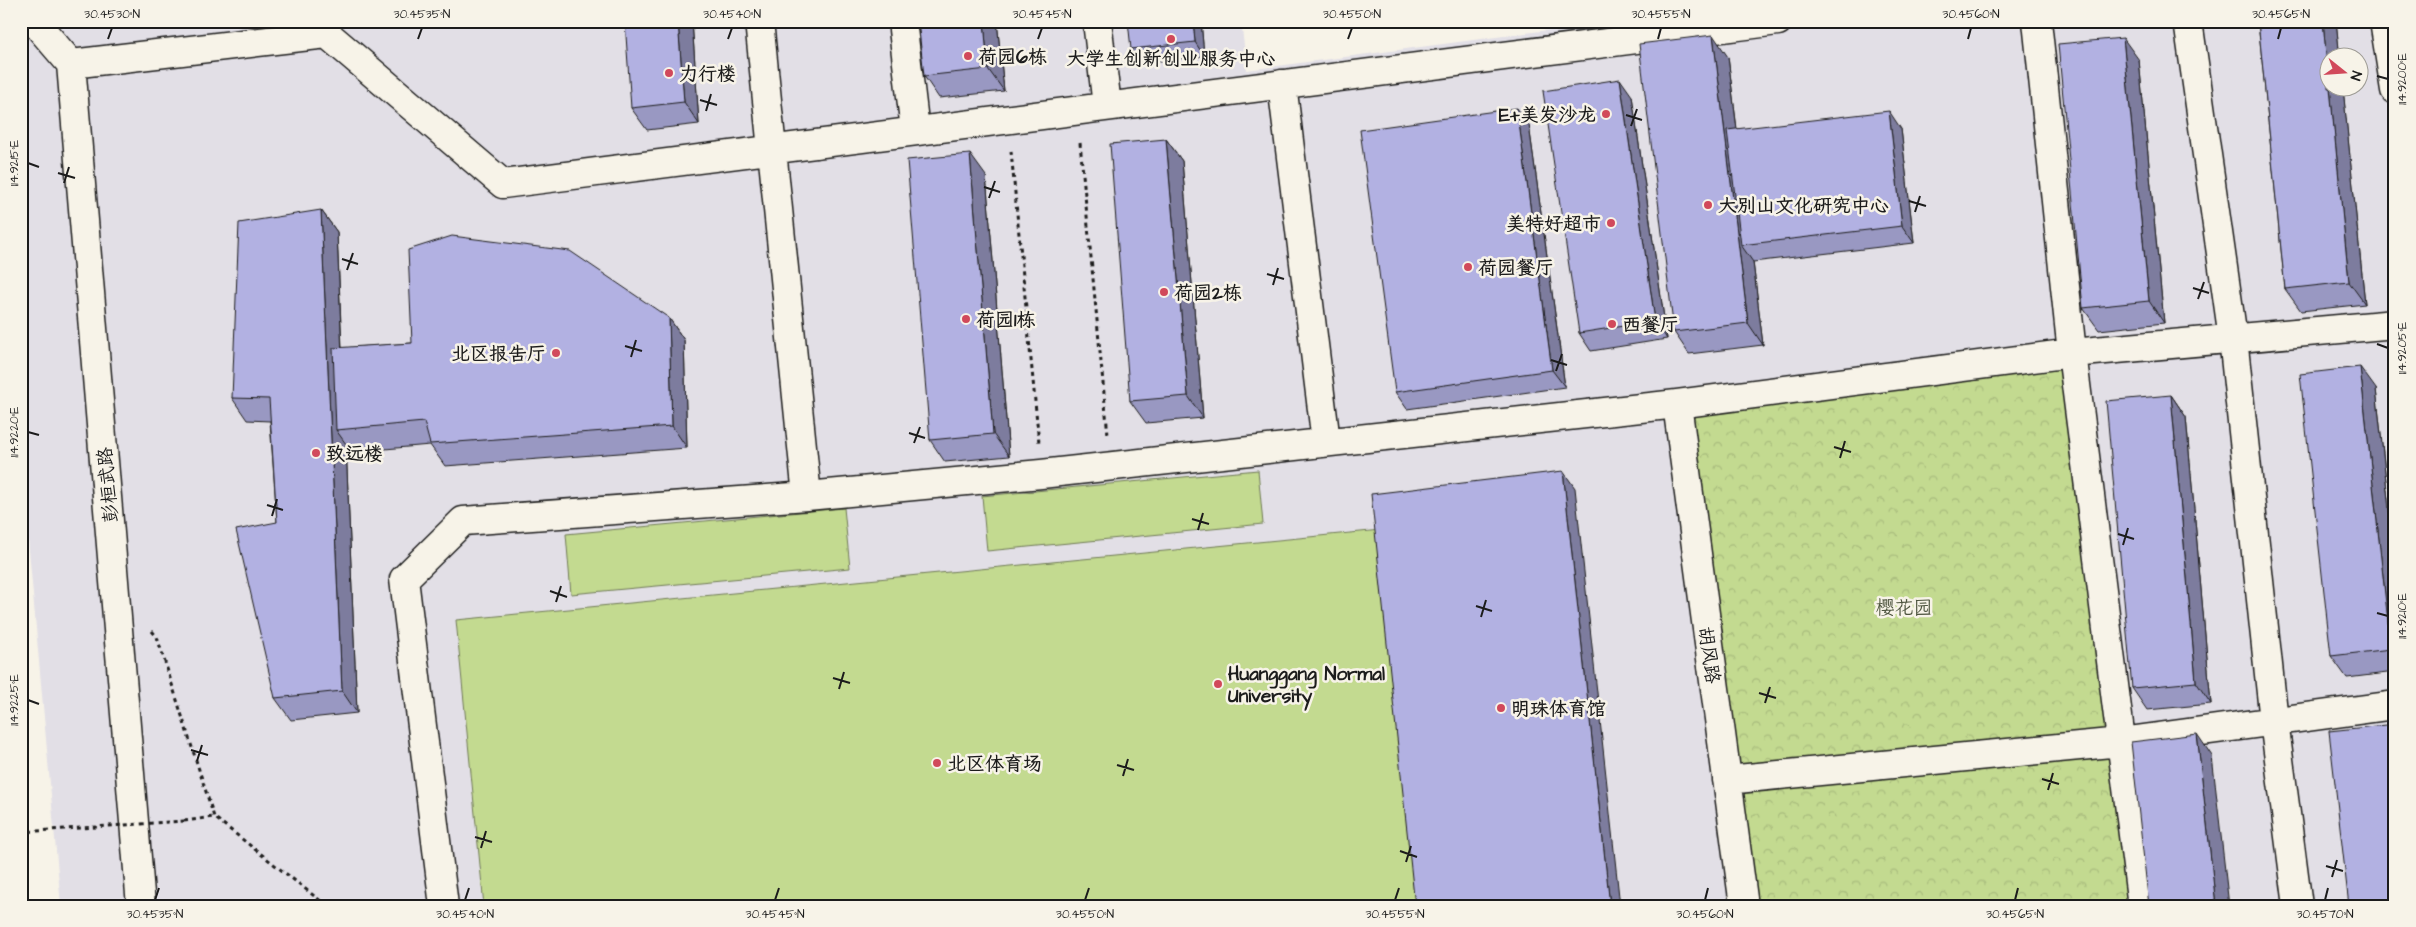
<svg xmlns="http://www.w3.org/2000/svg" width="2416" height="927" viewBox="0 0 2416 927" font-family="'Architects Daughter','LXGW WenKai TC',sans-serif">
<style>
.built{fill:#e2dfe6;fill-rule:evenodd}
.forest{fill:url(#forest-crowns);stroke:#707b56}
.pitch{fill:#c3da90;stroke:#707b56}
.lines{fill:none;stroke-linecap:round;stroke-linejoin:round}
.street-casing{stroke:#1c1c1c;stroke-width:31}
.path{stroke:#1c1c1c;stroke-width:3;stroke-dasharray:4 4;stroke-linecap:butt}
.street{stroke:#f7f3e8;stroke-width:28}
.path-bridge{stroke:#1c1c1c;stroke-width:3;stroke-dasharray:4 4;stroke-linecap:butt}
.wall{fill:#9998c2;stroke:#1c1c1c}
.shaded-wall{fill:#7d7c9e;stroke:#1c1c1c}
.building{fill:#b2b1e2;stroke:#1c1c1c}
.ticks{fill:none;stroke:#1c1c1c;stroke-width:2}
.poi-dot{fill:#d1495b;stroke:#f7f3e8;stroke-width:2}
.labels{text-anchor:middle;stroke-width:5;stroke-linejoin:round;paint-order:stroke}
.poi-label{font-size:19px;font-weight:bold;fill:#1c1c1c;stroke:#f7f3e8;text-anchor:start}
.street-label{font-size:19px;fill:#1c1c1c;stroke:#f7f3e8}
.park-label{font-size:19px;fill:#4e553f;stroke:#f7f3e8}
.neatline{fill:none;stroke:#1c1c1c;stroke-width:2}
.ticks-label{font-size:12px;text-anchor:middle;fill:#1c1c1c}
</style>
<defs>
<pattern id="forest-crowns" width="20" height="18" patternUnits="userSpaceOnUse" patternTransform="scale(1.25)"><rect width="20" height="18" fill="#c3da90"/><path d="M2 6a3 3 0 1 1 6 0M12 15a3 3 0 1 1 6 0" fill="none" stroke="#a7ba7c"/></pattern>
</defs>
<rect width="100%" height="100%" fill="#f7f3e8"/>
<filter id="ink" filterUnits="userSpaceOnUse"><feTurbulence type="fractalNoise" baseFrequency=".02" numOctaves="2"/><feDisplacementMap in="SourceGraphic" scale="10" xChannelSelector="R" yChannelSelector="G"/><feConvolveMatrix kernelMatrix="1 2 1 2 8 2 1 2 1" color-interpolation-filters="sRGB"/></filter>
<g filter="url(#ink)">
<path class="built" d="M 21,21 L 1241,21 L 1247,70 L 1616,21 L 2395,21 L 2395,906 L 61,906 L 21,461 ZM 2328,58 L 2358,58 L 2358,88 L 2328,88 Z"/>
<path class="forest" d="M 2072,353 L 2142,906 L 1744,906 L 1677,404 Z"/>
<path class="pitch" d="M 1258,470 L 1263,524 L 987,551 L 982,496 Z
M 844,508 L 850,568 L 571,594 L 566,534 Z
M 1381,530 L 1417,906 L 484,906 L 456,620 Z"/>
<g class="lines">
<defs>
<path id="street" d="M 34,21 L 71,64 L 327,34 L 503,184 L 1778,21
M 759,21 L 807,496
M 902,21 L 915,130
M 1097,21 L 1107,106
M 2037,21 L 2072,353 L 2142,906
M 2188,21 L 2233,338 L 2274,721 L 2298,906
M 2384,21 L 2395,90
M 71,64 L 141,906
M 1282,84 L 1326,442
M 1677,404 L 1744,906
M 1727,780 L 2121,742 L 2395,705
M 444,906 L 404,579 L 463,521 L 807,496 L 1041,474 L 1677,404 L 2072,353 L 2395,324"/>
</defs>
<use href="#street" class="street-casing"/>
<path class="path" d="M 1080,143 L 1108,435
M 1011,151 L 1039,443
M 152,631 L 157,637 L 214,817 L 327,906
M 184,821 L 214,817"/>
<use href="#street" class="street"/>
<path class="path-bridge" d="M 21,832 L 184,821"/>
</g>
<path class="wall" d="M 611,21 L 624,21 L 612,23 Z
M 692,21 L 699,124 L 647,130 L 631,108 Z
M 997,21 L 1004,91 L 939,98 L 924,76 Z
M 1201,21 L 1204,56 L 1141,63 L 1131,49 Z
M 2258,21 L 2336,21 L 2365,304 L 2301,311 L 2285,289 Z
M 1728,57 L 1737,129 L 1901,129 L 1914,243 L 1753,262 L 1763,345 L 1689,354 L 1674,332 Z
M 2139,60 L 2164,323 L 2099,330 L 2083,308 Z
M 1632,96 L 1667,339 L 1591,351 L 1579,333 Z
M 1529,125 L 1565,387 L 1407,409 L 1395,392 Z
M 1166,139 L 1182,161 L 1203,418 L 1146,423 L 1130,401 Z
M 986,176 L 1009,456 L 945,462 L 930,440 Z
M 321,210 L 337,232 L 342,348 L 412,343 L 669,318 L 684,340 L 687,448 L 445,466 L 430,445 L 351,452 L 346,444 L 357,713 L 291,720 L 275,698 L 277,522 L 270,421 L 247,420 L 232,398 Z
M 2376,389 L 2395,564 L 2395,672 L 2347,678 L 2331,656 Z
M 2171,395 L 2186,417 L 2211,704 L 2147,710 L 2132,688 Z"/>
<path class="shaded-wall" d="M 678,21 L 692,21 L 699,124 L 684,102 Z
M 984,21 L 997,21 L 1004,91 L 988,69 Z
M 1193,21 L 1201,21 L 1204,56 L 1195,42 Z
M 2323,21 L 2336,21 L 2340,58 L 2328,58 L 2328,77 Z
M 1713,35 L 1728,57 L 1751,244 L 1741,245 L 1753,262 L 1763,345 L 1748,323 Z
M 2123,38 L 2139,60 L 2164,323 L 2149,301 Z
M 1620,79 L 1632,96 L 1667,339 L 1655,321 Z
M 2330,88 L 2343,88 L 2365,304 L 2349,282 Z
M 1517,108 L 1529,125 L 1565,387 L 1552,370 Z
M 1889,111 L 1901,129 L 1914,243 L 1902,226 Z
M 1166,139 L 1182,161 L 1203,418 L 1188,396 Z
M 970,154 L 986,176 L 1009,456 L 993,434 Z
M 321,210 L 337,232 L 345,429 L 336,430 L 346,444 L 357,713 L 342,691 Z
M 669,318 L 684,340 L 687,448 L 672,426 Z
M 2360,367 L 2376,389 L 2395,564 L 2395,654 L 2391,649 Z
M 2171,395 L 2186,417 L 2211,704 L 2196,682 Z
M 1563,471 L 1575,488 L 1620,906 L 1610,906 Z
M 2197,734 L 2212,756 L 2229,906 L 2216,906 Z"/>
<path class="building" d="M 625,21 L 678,21 L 684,102 L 631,108 Z
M 918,21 L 984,21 L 988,69 L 924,76 Z
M 1128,21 L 1193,21 L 1195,42 L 1131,49 Z
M 2258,21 L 2323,21 L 2328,77 L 2328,88 L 2330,88 L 2349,282 L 2285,289 Z
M 1713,35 L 1748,323 L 1674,332 L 1639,44 Z
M 2123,38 L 2149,301 L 2083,308 L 2058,44 Z
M 1620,79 L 1655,321 L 1579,333 L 1543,91 Z
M 1517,108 L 1552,370 L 1395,392 L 1360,130 Z
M 1889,111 L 1902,226 L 1741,245 L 1727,130 Z
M 1166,139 L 1188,396 L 1130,401 L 1110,144 Z
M 970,154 L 993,434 L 930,440 L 907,160 Z
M 321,210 L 342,691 L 275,698 L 236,530 L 277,522 L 269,399 L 232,398 L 239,223 Z
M 452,236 L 570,251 L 669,318 L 672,426 L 430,444 L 424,422 L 336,430 L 333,348 L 412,343 L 408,250 Z
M 2360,367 L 2391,649 L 2331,656 L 2300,374 Z
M 2171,395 L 2196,682 L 2132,688 L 2106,401 Z
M 1563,471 L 1610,906 L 1415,906 L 1371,494 Z
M 2395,724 L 2395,906 L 2349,906 L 2329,731 Z
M 2197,734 L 2216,906 L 2149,906 L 2131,742 Z"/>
</g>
<path class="ticks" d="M 108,39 L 112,28M 418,39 L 422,28M 728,39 L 732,28M 1038,39 L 1042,28M 1348,39 L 1352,28M 1658,39 L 1661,28M 1968,39 L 1971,28M 2278,39 L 2281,28M 2377,76 L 2388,79M 700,100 L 717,105M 706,111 L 711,94M 1626,115 L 1642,120M 1631,126 L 1637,109M 28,163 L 39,167M 58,173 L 75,178M 64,183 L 69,167M 984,187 L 1000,192M 989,198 L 995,181M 1909,201 L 1926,206M 1915,212 L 1920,196M 342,259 L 358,264M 347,270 L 353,253M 1267,274 L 1284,279M 1273,285 L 1278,268M 2193,288 L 2209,293M 2198,299 L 2204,282M 2377,344 L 2388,348M 625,346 L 642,351M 631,357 L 636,340M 1551,360 L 1567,365M 1556,371 L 1562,354M 28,432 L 39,435M 909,433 L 925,438M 914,443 L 920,427M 1834,447 L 1851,452M 1840,458 L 1845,441M 267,505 L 283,510M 272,516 L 277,499M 1192,519 L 1209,524M 1198,530 L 1203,513M 2118,534 L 2134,539M 2123,545 L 2128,528M 550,591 L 567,597M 556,602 L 561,586M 1476,606 L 1492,611M 2377,613 L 2388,616M 1481,617 L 1486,600M 833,678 L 850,683M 839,689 L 844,672M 1759,693 L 1776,698M 28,700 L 39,704M 1765,703 L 1770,687M 191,750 L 208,755M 197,761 L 202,745M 1117,765 L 1134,770M 1123,776 L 1128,759M 2042,779 L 2059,784M 2048,790 L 2053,773M 475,837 L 492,842M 481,848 L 486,831M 1400,851 L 1417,857M 1406,862 L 1411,846M 2326,866 L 2343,871M 2332,877 L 2337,860M 155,900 L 159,888M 465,900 L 469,888M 775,900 L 779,888M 1085,900 L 1089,888M 1395,900 L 1399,888M 1705,900 L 1708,888M 2015,900 L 2018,888M 2325,900 L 2328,888"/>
<g class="poi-dot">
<circle cx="1171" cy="39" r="5"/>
<circle cx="968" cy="56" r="5"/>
<circle cx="669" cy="73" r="5"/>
<circle cx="1606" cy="114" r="5"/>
<circle cx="1708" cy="205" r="5"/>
<circle cx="1611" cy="223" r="5"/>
<circle cx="1468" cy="267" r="5"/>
<circle cx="1164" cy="292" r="5"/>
<circle cx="966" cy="319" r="5"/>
<circle cx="1612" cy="324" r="5"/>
<circle cx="556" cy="353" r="5"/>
<circle cx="316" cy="453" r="5"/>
<circle cx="1218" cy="684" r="5"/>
<circle cx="1501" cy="708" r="5"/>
<circle cx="937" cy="763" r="5"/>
</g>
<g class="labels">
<g class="poi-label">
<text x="978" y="63">荷园6栋</text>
<text x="1171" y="65" text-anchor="middle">大学生创新创业服务中心</text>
<text x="679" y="80">力行楼</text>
<text x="1596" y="121" text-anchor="end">E+美发沙龙</text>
<text x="1718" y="212">大别山文化研究中心</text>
<text x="1601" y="230" text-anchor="end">美特好超市</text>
<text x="1478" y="274">荷园餐厅</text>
<text x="1174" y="299">荷园2栋</text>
<text x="976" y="326">荷园1栋</text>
<text x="1622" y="331">西餐厅</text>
<text x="546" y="360" text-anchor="end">北区报告厅</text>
<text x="326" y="460">致远楼</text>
<text x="1228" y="680">Huanggang Normal<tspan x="1228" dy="22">University</tspan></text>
<text x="1511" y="715">明珠体育馆</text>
<text x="947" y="770">北区体育场</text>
</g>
<g class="street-label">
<text transform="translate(107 485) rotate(-95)" y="7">彭桓武路</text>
<text transform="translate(1710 655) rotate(82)" y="7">胡风路</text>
</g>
<g class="park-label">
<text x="1904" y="614">樱花园</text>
</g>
</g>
<rect width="2416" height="927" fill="none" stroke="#f7f3e8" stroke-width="55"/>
<g transform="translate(2344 72) rotate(107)"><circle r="24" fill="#f7f3e8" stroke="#9f9d96"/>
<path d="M0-4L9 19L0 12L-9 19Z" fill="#d1495b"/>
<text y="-8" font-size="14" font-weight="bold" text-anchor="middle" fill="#1c1c1c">N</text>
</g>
<rect x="28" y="28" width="2360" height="872" class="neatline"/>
<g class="ticks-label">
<text x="112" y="18">30.4530°N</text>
<text x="422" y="18">30.4535°N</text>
<text x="732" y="18">30.4540°N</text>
<text x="1042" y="18">30.4545°N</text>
<text x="1352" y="18">30.4550°N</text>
<text x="1661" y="18">30.4555°N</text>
<text x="1971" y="18">30.4560°N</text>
<text x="2281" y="18">30.4565°N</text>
<text transform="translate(2402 79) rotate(-90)" y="4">114.9200°E</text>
<text transform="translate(14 163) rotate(-90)" y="4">114.9215°E</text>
<text transform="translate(2402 348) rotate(-90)" y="4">114.9205°E</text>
<text transform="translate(14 432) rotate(-90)" y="4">114.9220°E</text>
<text transform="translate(2402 616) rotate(-90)" y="4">114.9210°E</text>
<text transform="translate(14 700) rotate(-90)" y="4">114.9225°E</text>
<text x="155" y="918">30.4535°N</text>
<text x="465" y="918">30.4540°N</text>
<text x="775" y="918">30.4545°N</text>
<text x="1085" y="918">30.4550°N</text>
<text x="1395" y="918">30.4555°N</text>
<text x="1705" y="918">30.4560°N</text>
<text x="2015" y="918">30.4565°N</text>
<text x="2325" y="918">30.4570°N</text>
</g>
</svg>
